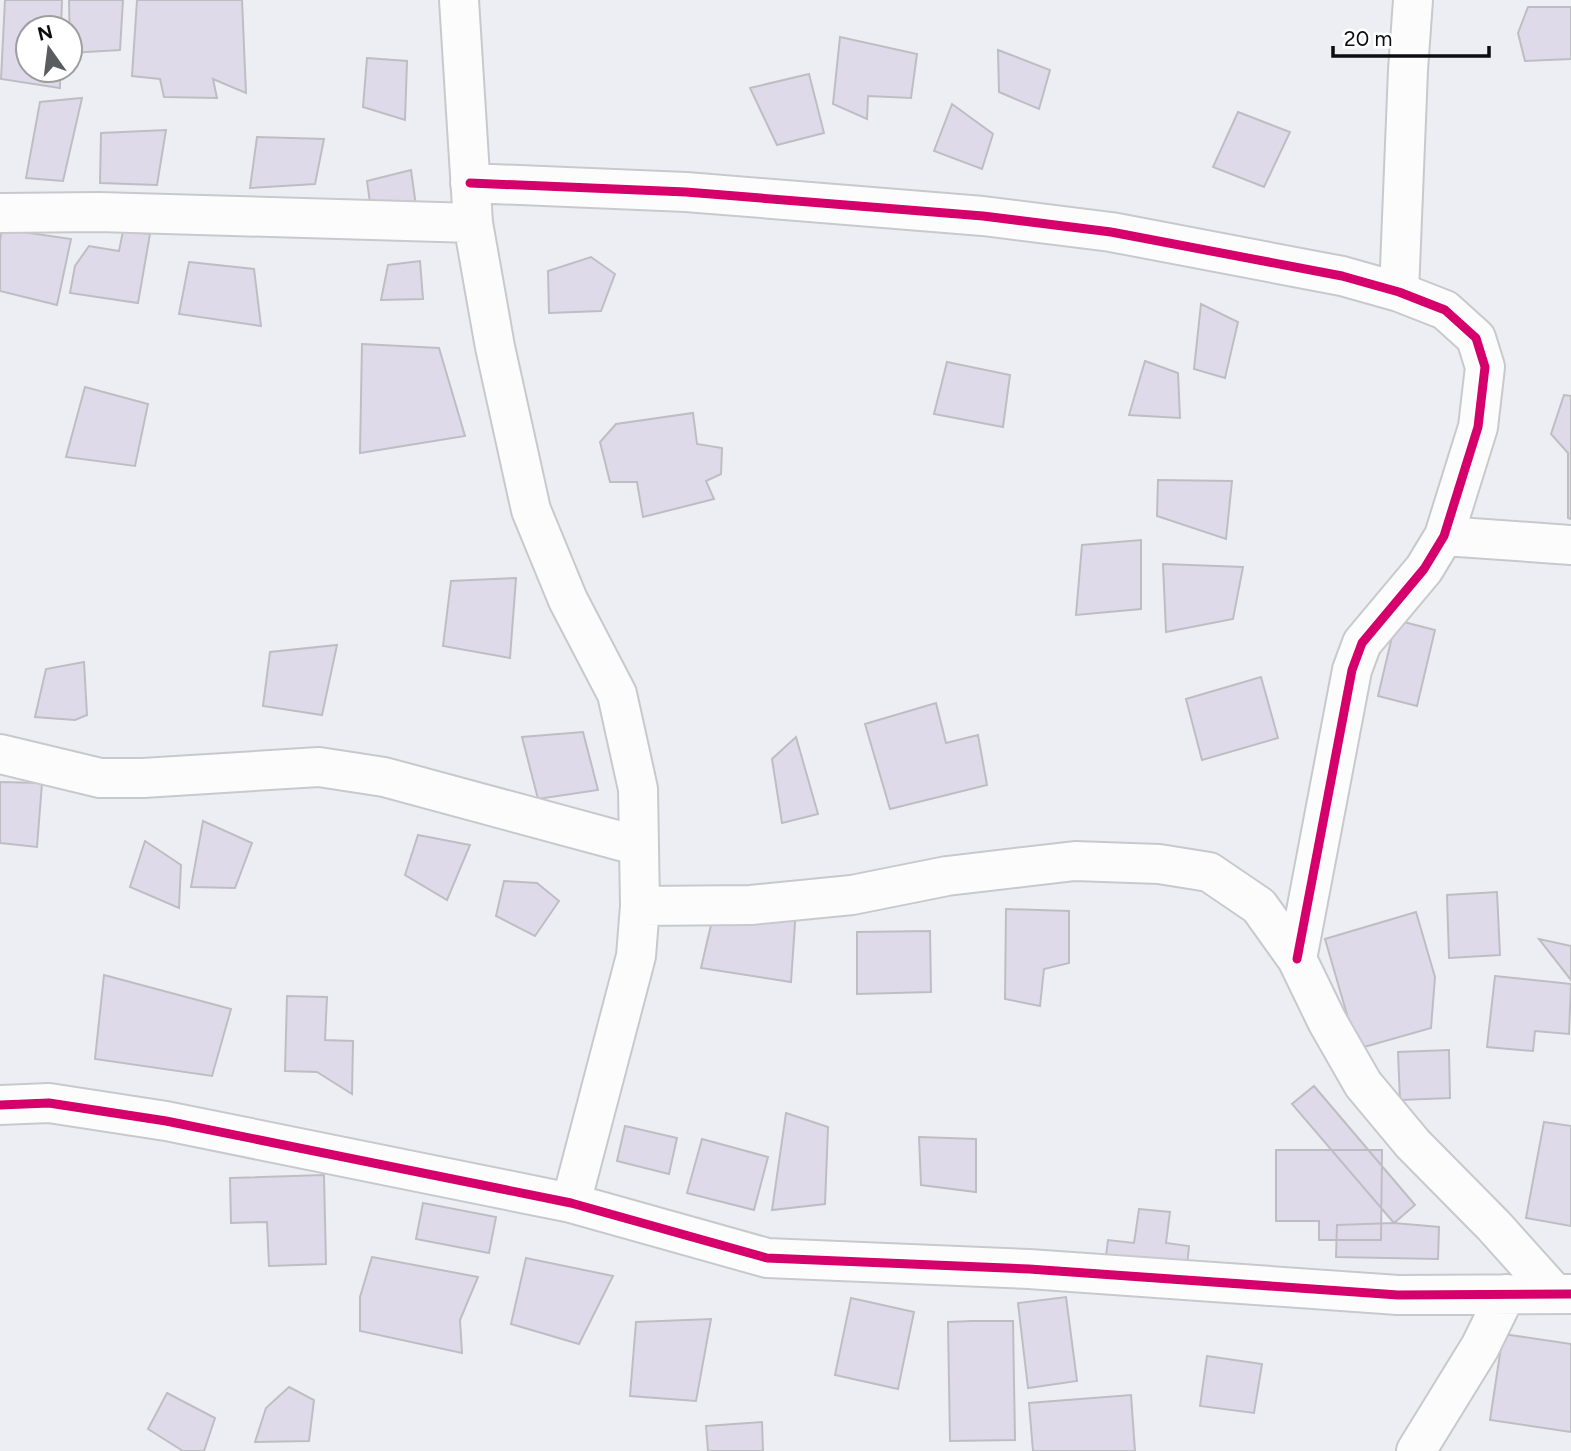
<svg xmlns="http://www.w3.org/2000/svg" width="1571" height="1451" viewBox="0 0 1571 1451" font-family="Figtree,sans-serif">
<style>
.building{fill:#dfdaea;stroke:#bebec2;stroke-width:2}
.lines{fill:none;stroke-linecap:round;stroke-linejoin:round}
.minor-casing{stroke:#c8c9cc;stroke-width:42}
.minor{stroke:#fcfcfd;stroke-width:38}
.cycleway-casing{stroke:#fff;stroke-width:13}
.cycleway{stroke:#d6006c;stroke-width:9}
</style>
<rect width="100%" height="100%" fill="#edeef3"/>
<path class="building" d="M 5,0 L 62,0 L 61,28 L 28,28 L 28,70 L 60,70 L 60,88 L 1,79 Z
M 69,0 L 123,0 L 120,50 L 70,53 Z
M 137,0 L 242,0 L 246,93 L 213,79 L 217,98 L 164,97 L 160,79 L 132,76 Z
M 1528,7 L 1571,7 L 1571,59 L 1525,61 L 1518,33 Z
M 840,37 L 917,54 L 911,98 L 868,96 L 867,119 L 833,104 Z
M 998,50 L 1050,70 L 1039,109 L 999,92 Z
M 367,58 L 407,61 L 405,120 L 363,107 Z
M 809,74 L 824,133 L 777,145 L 750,88 Z
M 82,98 L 63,181 L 26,178 L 40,102 Z
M 952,104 L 993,134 L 982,169 L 934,151 Z
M 1238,112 L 1290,132 L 1264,187 L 1213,167 Z
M 166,130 L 157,185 L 100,183 L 101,133 Z
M 257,137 L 324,139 L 315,184 L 250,188 Z
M 411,170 L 416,206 L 371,210 L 367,181 Z
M 2,229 L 71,239 L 57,305 L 0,291 L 0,241 Z
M 123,231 L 150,234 L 138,303 L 70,293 L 75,266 L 89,246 L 119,251 Z
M 591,257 L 615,274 L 601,311 L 549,313 L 548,271 Z
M 420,261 L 423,299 L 381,300 L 388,265 Z
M 189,262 L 254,269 L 261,326 L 179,314 Z
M 1201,304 L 1238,322 L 1225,378 L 1194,369 Z
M 362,344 L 439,348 L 465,436 L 360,453 Z
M 1145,361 L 1178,373 L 1180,418 L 1129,415 Z
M 947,362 L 1010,375 L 1003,427 L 934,414 Z
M 85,387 L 148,404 L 135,466 L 66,457 Z
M 1564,395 L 1571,396 L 1571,519 L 1568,518 L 1568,453 L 1551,434 Z
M 693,413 L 697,444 L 722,448 L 721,474 L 706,481 L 714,499 L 643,517 L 637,482 L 610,482 L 600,442 L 616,424 Z
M 1158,480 L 1232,481 L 1226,539 L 1157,516 Z
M 1141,540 L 1141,609 L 1076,615 L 1082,545 Z
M 1163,564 L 1243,567 L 1233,619 L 1166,632 Z
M 516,578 L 510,658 L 443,646 L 451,581 Z
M 1396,620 L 1435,630 L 1417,706 L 1378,696 Z
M 337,645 L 322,715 L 263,706 L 270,652 Z
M 84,662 L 87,715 L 75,720 L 35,717 L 46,669 Z
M 1261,677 L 1278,738 L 1202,760 L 1186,699 Z
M 936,703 L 946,743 L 978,735 L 987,785 L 890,809 L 865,724 Z
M 583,732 L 598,790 L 538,799 L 522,737 Z
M 796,737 L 818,814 L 782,823 L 772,759 Z
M 0,782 L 42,783 L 37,847 L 0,843 Z
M 203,821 L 252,843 L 235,888 L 191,887 Z
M 418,835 L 470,845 L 447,900 L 405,875 Z
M 145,841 L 181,865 L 179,908 L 130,887 Z
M 504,881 L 537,883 L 559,901 L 535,936 L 496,916 Z
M 1497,892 L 1500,955 L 1449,958 L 1447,895 Z
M 796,908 L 791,982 L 701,968 L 714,912 Z
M 1006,909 L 1069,911 L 1069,963 L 1044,969 L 1040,1006 L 1005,999 Z
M 1416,912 L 1435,977 L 1431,1028 L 1357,1049 L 1325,939 Z
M 930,931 L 931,992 L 857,994 L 857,932 Z
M 1539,939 L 1571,946 L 1571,980 Z
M 104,975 L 231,1009 L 212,1076 L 95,1059 Z
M 1495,976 L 1571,984 L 1569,1034 L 1535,1031 L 1533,1051 L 1487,1047 Z
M 287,996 L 327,997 L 325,1040 L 353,1041 L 352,1094 L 317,1072 L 285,1071 Z
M 1449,1050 L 1450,1098 L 1400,1100 L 1398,1052 Z
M 1314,1086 L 1415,1205 L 1394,1223 L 1292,1104 Z
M 786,1113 L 828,1127 L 825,1204 L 772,1210 Z
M 1544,1122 L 1571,1126 L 1571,1226 L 1526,1218 Z
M 625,1126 L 677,1138 L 669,1174 L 617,1161 Z
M 919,1137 L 976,1139 L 976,1192 L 921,1185 Z
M 702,1139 L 768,1157 L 754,1210 L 687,1193 Z
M 1276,1150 L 1382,1150 L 1381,1240 L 1319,1240 L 1319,1221 L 1276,1221 Z
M 324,1175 L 326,1264 L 269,1266 L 267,1222 L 231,1223 L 230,1178 Z
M 423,1203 L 496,1217 L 489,1253 L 416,1239 Z
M 1139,1209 L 1170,1212 L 1166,1243 L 1189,1246 L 1187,1266 L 1106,1256 L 1108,1240 L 1134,1243 Z
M 1394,1223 L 1439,1227 L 1438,1259 L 1336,1257 L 1337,1225 Z
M 372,1257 L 478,1277 L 460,1320 L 462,1353 L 360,1331 L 360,1297 Z
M 526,1258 L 613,1276 L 579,1344 L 511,1324 Z
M 1066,1297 L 1077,1381 L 1028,1388 L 1018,1303 Z
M 851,1298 L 914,1312 L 898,1389 L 835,1375 Z
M 711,1319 L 696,1401 L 630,1396 L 636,1322 Z
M 972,1321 L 1013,1321 L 1015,1440 L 950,1441 L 948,1322 Z
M 1503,1334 L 1571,1344 L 1571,1432 L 1490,1420 Z
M 1207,1356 L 1262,1364 L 1254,1413 L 1200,1406 Z
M 289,1387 L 314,1400 L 309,1441 L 255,1442 L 266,1408 Z
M 167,1393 L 215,1418 L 204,1451 L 183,1451 L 148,1429 Z
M 1131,1395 L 1135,1451 L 1033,1451 L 1029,1403 Z
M 762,1422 L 763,1451 L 708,1451 L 706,1426 Z"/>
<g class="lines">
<defs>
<path id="minor" d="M 459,0 L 473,223 L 495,347 L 531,510 L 568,600 L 617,694 L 638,789 L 640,906 L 636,956 L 571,1203
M 470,183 L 686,192 L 983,216 L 1111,232 L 1342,276 L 1399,292 L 1445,310 L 1476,338 L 1485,367 L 1478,427 L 1444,536 L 1424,569 L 1362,643 L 1352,670 L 1297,959
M 0,213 L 99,212 L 473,223
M 1399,292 L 1408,70 L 1413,0
M 1444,536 L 1571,545
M 0,754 L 100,778 L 143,778 L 319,767 L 384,777 L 639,846
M 640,906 L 751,905 L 852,895 L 947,876 L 1075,861 L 1159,864 L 1209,872 L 1259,906 L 1297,959 L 1327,1021 L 1363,1084 L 1413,1144 L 1494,1226 L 1555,1294
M 0,1105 L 49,1103 L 166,1121 L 571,1203 L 767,1258 L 1029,1269 L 1398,1295 L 1571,1294
M 1416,1451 L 1480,1347 L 1506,1294"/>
</defs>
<use href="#minor" class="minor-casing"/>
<use href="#minor" class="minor"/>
<defs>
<path id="cycleway" d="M 470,183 L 686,192 L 983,216 L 1111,232 L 1342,276 L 1399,292 L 1445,310 L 1476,338 L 1485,367 L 1478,427 L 1444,536 L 1424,569 L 1362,643 L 1352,670 L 1297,959
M 0,1105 L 49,1103 L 166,1121 L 571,1203 L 767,1258 L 1029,1269 L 1398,1295 L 1571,1294"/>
</defs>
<use href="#cycleway" class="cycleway-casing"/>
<use href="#cycleway" class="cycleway"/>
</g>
<g transform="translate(49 49) rotate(346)"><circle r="33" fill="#ffffff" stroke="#9e9e9f" stroke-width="2"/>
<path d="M0-5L12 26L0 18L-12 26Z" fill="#5b5c5f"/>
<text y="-10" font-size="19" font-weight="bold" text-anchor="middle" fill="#0c0d10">N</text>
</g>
<path d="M1333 46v10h156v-10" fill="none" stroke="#0c0d10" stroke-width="3.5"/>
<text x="1344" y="46" font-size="21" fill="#0c0d10" stroke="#ffffff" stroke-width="5" paint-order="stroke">20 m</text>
</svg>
